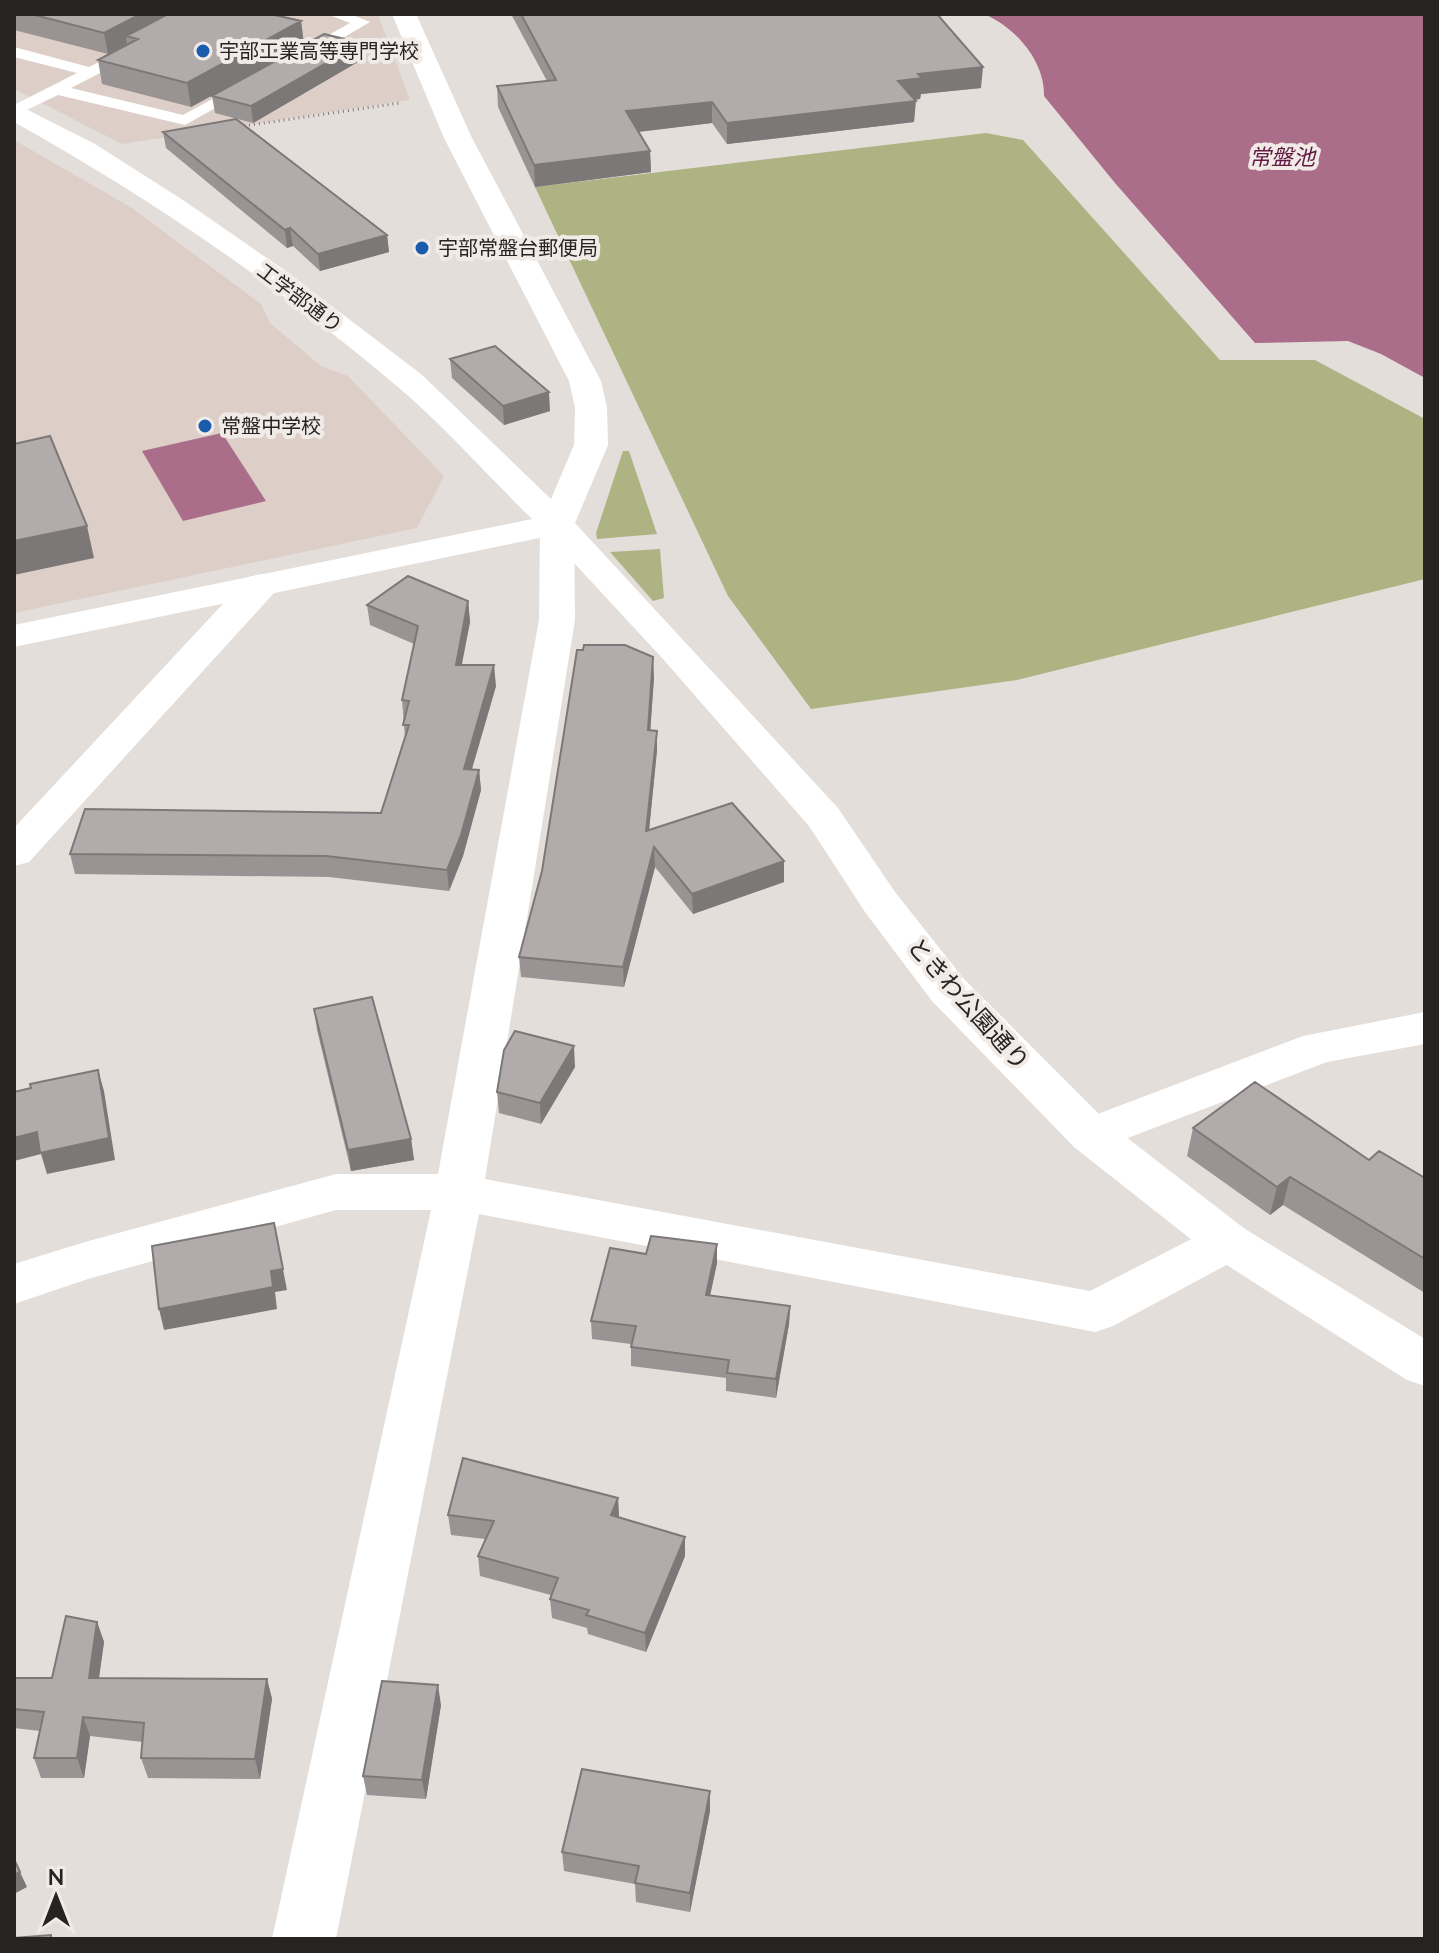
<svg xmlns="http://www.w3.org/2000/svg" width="1439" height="1953" viewBox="0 0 1439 1953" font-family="'Nunito Sans','Noto Sans JP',sans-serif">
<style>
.built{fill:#ddcfc8}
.green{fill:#aeb383}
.water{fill:#aa6e8b}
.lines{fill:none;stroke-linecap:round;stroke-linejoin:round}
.path{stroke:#7e7a78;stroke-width:3;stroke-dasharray:1 4;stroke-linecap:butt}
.lane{fill:#fff;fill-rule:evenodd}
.street{fill:#fff;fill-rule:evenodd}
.secondary{fill:#fff;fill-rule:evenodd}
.wall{fill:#999393}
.shaded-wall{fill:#7d7878}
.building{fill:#b2abab;stroke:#7d7878;stroke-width:2}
.poi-dot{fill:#1a5bab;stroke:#f1ebe8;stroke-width:3}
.labels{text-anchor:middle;stroke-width:8;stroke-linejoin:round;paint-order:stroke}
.far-poi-label{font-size:20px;fill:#262322;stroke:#f1ebe8;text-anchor:start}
.far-street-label{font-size:20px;fill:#262322;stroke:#f1ebe8}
.far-water-label{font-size:22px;font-style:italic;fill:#621943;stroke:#f1ebe8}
.street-label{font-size:24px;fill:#262322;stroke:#f1ebe8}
</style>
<rect width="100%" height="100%" fill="#e4deda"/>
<path class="built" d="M 14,14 L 378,14 L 410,100 L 122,144 L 14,89 Z
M 14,140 L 132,208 L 261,304 L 270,323 L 321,366 L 348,376 L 444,476 L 417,528 L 14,613 Z"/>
<path class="green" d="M 986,133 L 1023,140 L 1220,360 L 1315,360 L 1425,419 L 1425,579 L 1017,680 L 811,709 L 728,596 L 535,187 Z
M 623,451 L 629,451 L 657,534 L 597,539 L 596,533 Z
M 660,549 L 664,598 L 653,601 L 610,552 Z"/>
<path class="water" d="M 984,14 L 1425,14 L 1425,378 L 1381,354 L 1348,341 L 1255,343 L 1115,183 L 1044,96 C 1045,61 1015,27 984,14 Z
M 222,433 L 266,501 L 183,521 L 142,451 Z"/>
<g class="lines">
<path class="path" d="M 244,126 L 400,103"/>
<path class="lane" d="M 327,14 L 350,14 L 370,22 L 310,57 L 300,57 L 300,51 L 350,23 Z
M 14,47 L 89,67 L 123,50 L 133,50 L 133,56 L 71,88 L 183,115 L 238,85 L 243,83 L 251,88 L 185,125 L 58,95 L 14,116 L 14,105 L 77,73 L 14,57 Z"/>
<path class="street" d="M 557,514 L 569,517 L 574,524 L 575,620 L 485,1179 L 1090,1291 L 1211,1229 L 1228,1223 L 1245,1229 L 1253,1242 L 1245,1255 L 1113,1326 L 1095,1332 L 479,1214 L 336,1939 L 272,1939 L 431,1210 L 336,1210 L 88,1279 L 14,1304 L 14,1264 L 85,1242 L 336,1174 L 438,1174 L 539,620 L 540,524 L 545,517 Z
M 261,574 L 274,577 L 279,585 L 274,593 L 29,862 L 14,866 L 14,828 L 248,577 Z
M 1425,1012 L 1425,1044 L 1327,1062 L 1091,1152 L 1074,1147 L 1067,1135 L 1074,1123 L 1303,1036 Z"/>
<path class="secondary" d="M 392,14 L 416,14 L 472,138 L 601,381 L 607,408 L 608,445 L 575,523 L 838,808 L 895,892 L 964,979 L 1108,1123 L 1245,1229 L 1425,1339 L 1425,1386 L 1407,1380 L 1211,1255 L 1074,1147 L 932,1001 L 865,912 L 809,826 L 663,659 L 549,536 L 14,647 L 14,625 L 532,519 C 487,475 445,427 398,387 C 280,287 149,197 14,122 L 14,103 L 95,144 L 183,200 L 287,272 L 421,374 L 551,499 L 574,445 L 575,408 L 569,381 L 444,138 Z"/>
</g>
<path class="wall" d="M 14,14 L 163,14 L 163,17 L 301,21 L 304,45 L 363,59 L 253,123 L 215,113 L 212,96 L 290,53 L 191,107 L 102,84 L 98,60 L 127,44 L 108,54 L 14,30 Z
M 511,14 L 937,14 L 981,88 L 921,94 L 920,99 L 915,100 L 914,122 L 727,144 L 712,123 L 639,132 L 650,151 L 651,172 L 535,187 L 498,107 L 497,86 L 547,81 Z
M 163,132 L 387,235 L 389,252 L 320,271 L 293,246 L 287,248 L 166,148 Z
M 450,359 L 550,411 L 504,425 L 452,378 Z
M 468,601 L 470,622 L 461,665 L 496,686 L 472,769 L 479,770 L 481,790 L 463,856 L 449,891 L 329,877 L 75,874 L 70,854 L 381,813 L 405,737 L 402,700 L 414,644 L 370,625 L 367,605 Z
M 654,677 L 650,730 L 657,750 L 649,830 L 784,882 L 693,914 L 655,867 L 624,987 L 521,977 L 519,957 Z
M 314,1009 L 411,1139 L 414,1160 L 351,1171 L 317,1030 Z
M 575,1067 L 541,1124 L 499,1113 L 497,1092 Z
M 1193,1128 L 1369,1160 L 1425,1178 L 1425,1293 L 1283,1205 L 1270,1215 L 1187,1156 Z
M 717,1263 L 710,1296 L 790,1306 L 789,1324 L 776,1398 L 726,1391 L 726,1378 L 631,1366 L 631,1344 L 592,1339 L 591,1321 Z
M 618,1498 L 619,1517 L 685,1537 L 685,1556 L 646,1652 L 588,1634 L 587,1628 L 552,1618 L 550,1599 L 551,1595 L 480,1576 L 478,1556 L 485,1539 L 451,1535 L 448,1515 Z
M 97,1622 L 104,1642 L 99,1678 L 267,1679 L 272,1699 L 260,1779 L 148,1778 L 141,1758 L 143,1742 L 90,1736 L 84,1778 L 41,1778 L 34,1758 L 40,1731 L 14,1728 L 14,1678 L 52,1678 Z
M 441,1705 L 426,1799 L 367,1795 L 363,1776 Z
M 710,1791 L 710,1811 L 690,1912 L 636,1902 L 635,1884 L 564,1871 L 562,1852 Z"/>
<path class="shaded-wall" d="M 141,14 L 163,14 L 164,25 L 126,36 L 127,44 L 108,54 L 104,33 Z
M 301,21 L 304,45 L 191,107 L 187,83 Z
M 361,43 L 363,59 L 253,123 L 251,106 Z
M 983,67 L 981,88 L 921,94 L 920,99 L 896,102 L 898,81 L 918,74 Z
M 916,101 L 914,122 L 727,144 L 727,123 Z
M 712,102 L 712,123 L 627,133 L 626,111 Z
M 650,151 L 651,172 L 535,187 L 534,165 Z
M 290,228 L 293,246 L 287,248 L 285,230 Z
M 387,235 L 389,252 L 320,271 L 318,254 Z
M 549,392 L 550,411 L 504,425 L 503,406 Z
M 87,526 L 94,558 L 14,575 L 14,541 Z
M 468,601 L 470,622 L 458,685 L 456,665 Z
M 653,657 L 654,677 L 649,750 L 648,730 Z
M 494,665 L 496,686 L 466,789 L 464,769 Z
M 657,731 L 657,750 L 647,851 L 646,831 Z
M 479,770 L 481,790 L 463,856 L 449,891 L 447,870 Z
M 654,847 L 655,867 L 624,987 L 623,967 Z
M 784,861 L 784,882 L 693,914 L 692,894 Z
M 574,1046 L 575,1067 L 541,1124 L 540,1103 Z
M 98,1070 L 104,1091 L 115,1160 L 47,1174 L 41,1154 L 14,1161 L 14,1138 L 37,1132 Z
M 411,1139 L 414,1160 L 351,1171 L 348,1150 Z
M 1290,1177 L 1283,1205 L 1270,1215 L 1277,1187 Z
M 274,1223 L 287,1290 L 275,1292 L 277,1309 L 164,1330 L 159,1309 L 271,1271 Z
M 717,1244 L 717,1263 L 706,1314 L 706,1295 Z
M 790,1306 L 789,1324 L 776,1398 L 776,1379 Z
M 618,1498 L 619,1518 L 611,1515 Z
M 685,1537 L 685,1556 L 646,1652 L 645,1633 Z
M 97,1622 L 104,1642 L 96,1698 L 89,1678 Z
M 267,1679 L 272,1699 L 260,1779 L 255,1759 Z
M 438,1685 L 441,1705 L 426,1799 L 422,1780 Z
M 83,1717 L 90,1736 L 84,1778 L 77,1758 Z
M 710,1791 L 710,1811 L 690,1912 L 690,1893 Z
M 20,1872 L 27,1887 L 14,1894 L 14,1875 Z"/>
<path class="building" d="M 31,14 L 141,14 L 104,33 Z
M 168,14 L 270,14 L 301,21 L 187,83 L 98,60 L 138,39 L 126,36 Z
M 521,14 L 937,14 L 983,67 L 918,74 L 922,78 L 898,81 L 916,101 L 727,123 L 712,102 L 626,111 L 650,151 L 534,165 L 497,86 L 556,80 Z
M 324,34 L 361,43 L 251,106 L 212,96 Z
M 236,119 L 387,235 L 318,254 L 290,228 L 285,230 L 163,132 Z
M 495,346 L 549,392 L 503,406 L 450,359 Z
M 50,436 L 87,526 L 14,541 L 14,444 Z
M 408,576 L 468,601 L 456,665 L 494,665 L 464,769 L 479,770 L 461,835 L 447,870 L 326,856 L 70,854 L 85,809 L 381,813 L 409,725 L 403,725 L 409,701 L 402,700 L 418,626 L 367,605 Z
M 584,645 L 625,645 L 653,657 L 648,730 L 657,731 L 646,831 L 732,803 L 784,861 L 692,894 L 654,847 L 623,967 L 519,957 L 542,871 L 577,650 L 583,650 Z
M 372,997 L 411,1139 L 348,1150 L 314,1009 Z
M 515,1031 L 574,1046 L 540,1103 L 497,1092 L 504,1050 Z
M 98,1070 L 109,1138 L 40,1153 L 37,1132 L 14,1138 L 14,1092 L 31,1088 L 30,1084 Z
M 1255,1082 L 1369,1160 L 1379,1151 L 1425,1178 L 1425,1259 L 1290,1177 L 1277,1187 L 1193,1128 Z
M 274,1223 L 283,1269 L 271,1271 L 273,1287 L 159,1309 L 152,1246 Z
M 651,1236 L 717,1244 L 706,1295 L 790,1306 L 776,1379 L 727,1373 L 729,1360 L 631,1347 L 636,1326 L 591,1321 L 610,1248 L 646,1254 Z
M 463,1458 L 618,1498 L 611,1515 L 685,1537 L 645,1633 L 586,1615 L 589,1610 L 550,1599 L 558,1578 L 478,1556 L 494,1521 L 448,1515 Z
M 66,1616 L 97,1622 L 89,1678 L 267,1679 L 255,1759 L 141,1758 L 144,1723 L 83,1717 L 77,1758 L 34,1758 L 44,1712 L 14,1709 L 14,1678 L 52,1678 Z
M 382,1681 L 438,1685 L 422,1780 L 363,1776 Z
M 582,1769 L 710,1791 L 690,1893 L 635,1883 L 639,1866 L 562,1852 Z
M 14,1859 L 20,1872 L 14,1875 Z
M 51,1935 L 51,1939 L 14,1939 L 14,1938 Z"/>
<g class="poi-dot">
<circle cx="203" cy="51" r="8"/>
<circle cx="422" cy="248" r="8"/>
<circle cx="205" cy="426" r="8"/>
</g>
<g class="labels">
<g class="far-poi-label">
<text x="219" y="58">宇部工業高等専門学校</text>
<text x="438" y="255">宇部常盤台郵便局</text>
<text x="221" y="433">常盤中学校</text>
</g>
<g class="far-street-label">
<text transform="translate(300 298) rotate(37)" y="7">工学部通り</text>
</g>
<g class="far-water-label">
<text x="1282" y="165">常盤池</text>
</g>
<g class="street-label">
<text transform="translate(968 1004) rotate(48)" y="8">ときわ公園通り</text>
</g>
</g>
<rect width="1439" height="1953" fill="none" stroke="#262322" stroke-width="32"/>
<g transform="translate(56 1897)" stroke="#f1ebe8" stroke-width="6" paint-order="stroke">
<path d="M0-6L14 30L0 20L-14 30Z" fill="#262322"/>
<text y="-12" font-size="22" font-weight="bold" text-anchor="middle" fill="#262322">N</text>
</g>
</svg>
